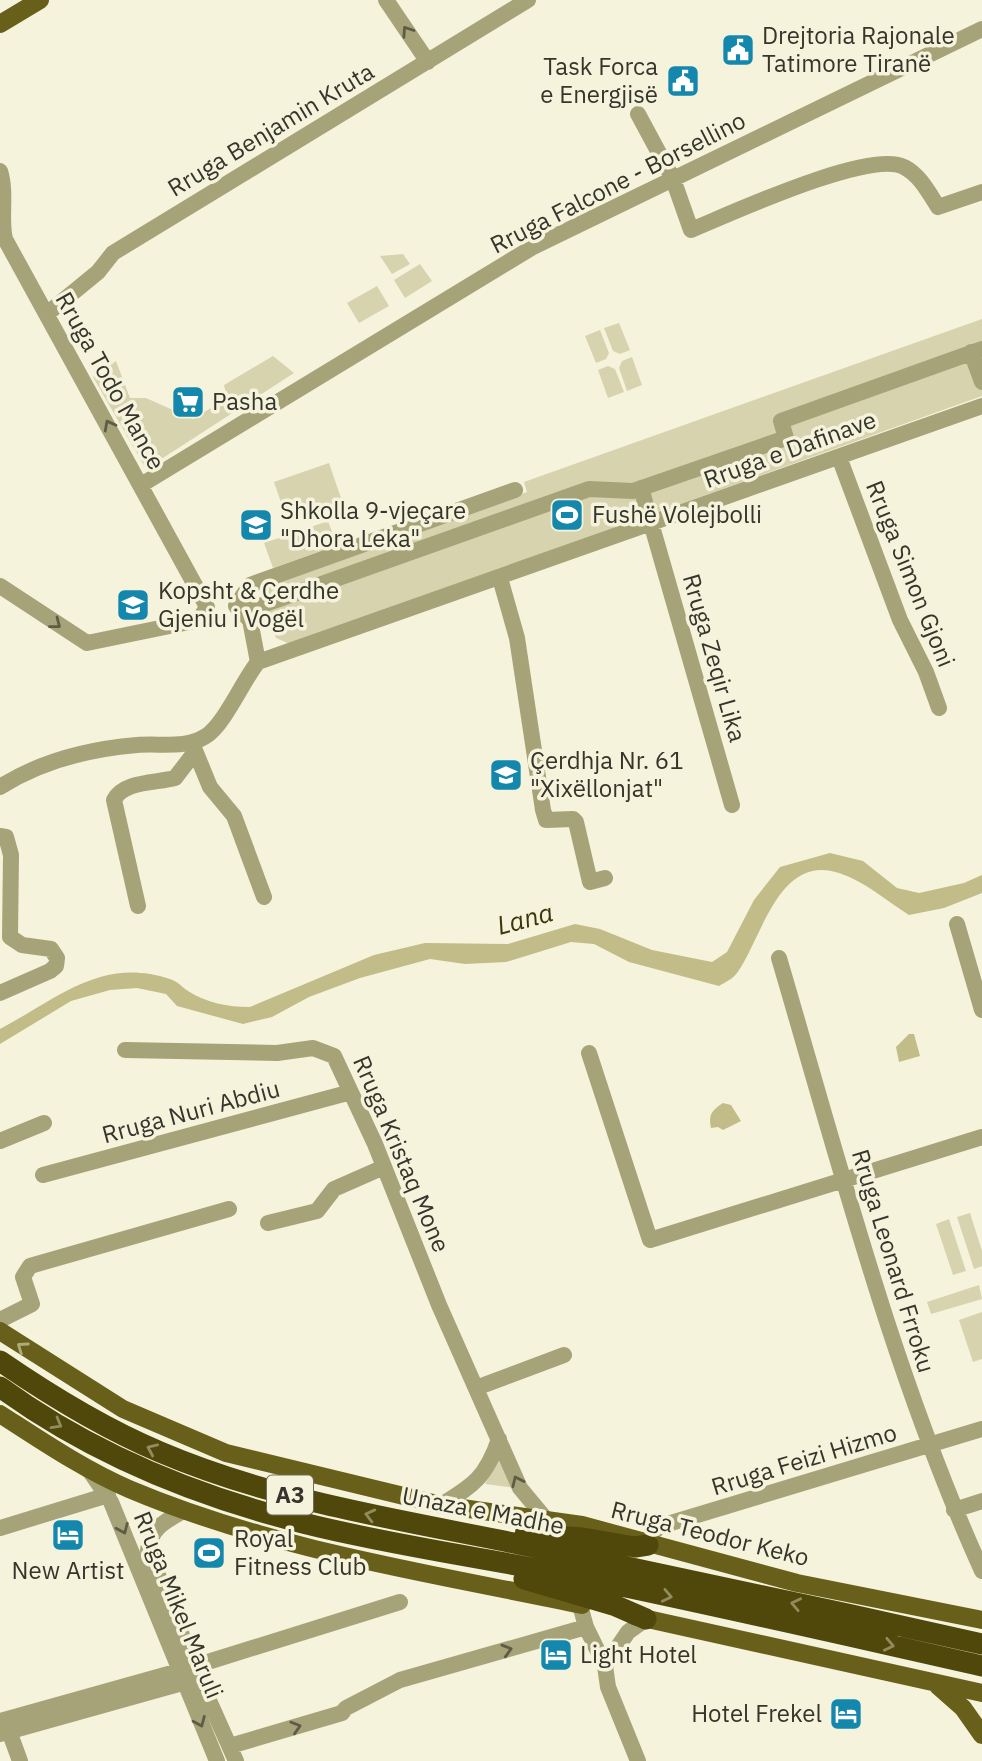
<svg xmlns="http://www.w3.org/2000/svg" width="982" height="1761" viewBox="0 0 982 1761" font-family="'IBM Plex Sans',sans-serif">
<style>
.green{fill:#d7d3ae}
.water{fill:#c2bc88}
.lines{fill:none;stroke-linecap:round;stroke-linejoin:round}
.minor{stroke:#a7a378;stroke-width:16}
.major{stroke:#68601a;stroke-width:18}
.highway{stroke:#4f480a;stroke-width:21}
.oneway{stroke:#5e5c47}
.oneway2{stroke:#aeaa7b}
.oneway3{stroke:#918c5e}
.labels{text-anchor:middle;stroke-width:7;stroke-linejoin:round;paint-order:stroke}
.shield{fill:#f5f3dc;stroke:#6f6e61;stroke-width:2}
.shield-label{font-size:23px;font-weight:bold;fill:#36352c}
.poi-label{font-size:24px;fill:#36352c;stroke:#f5f3dc;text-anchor:start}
.street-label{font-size:24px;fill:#36352c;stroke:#f5f3dc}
.water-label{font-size:26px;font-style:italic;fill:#3b360b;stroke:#f5f3dc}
</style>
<rect width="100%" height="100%" fill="#f5f3dc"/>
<path class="green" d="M 403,254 L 410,264 L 392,274 L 380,256 Z
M 420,264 L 432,281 L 405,298 L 394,280 Z
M 377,286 L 389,306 L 359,323 L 347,303 Z
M 982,319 L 982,396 L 290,644 L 276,638 L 261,596 L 264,587 L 527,492 L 524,482 Z
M 619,323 L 630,350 L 620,354 L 613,351 L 604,328 Z
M 600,330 L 609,353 L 606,359 L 596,363 L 585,336 Z
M 273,356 L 294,373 L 146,469 L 93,377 L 116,361 L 130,398 L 146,398 L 193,419 L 227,398 L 224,385 Z
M 632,357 L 642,385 L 627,391 L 619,368 L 622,361 Z
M 608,366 L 615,369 L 624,392 L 608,398 L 598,370 Z
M 329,463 L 342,501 L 287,520 L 274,482 Z
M 328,521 L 337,545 L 273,568 L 264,543 Z
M 970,1213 L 982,1251 L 982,1266 L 974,1269 L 957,1217 Z
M 949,1219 L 966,1271 L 953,1275 L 936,1224 Z
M 979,1285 L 982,1299 L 931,1314 L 927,1302 Z
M 982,1312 L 982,1359 L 973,1362 L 959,1320 Z
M 501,1452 L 515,1488 L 485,1484 Z"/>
<path class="water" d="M 830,853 L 863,861 L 897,888 L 919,893 L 964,883 L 982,875 L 982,893 L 944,908 L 909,915 C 887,901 864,881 839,873 C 778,853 762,939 737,973 C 733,979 725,982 719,986 L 629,962 L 594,944 L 571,942 L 506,962 L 465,964 L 430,959 L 360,978 L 309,997 L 272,1017 L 243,1024 L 177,1006 L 166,994 L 137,988 L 110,990 L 71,1001 L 0,1044 L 0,1029 C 57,999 101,956 170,979 C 177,981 182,987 188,991 C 207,1003 227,1007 250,1007 L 374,955 L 425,943 L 508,944 L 575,924 L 600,929 L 652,950 L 712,962 L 727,952 L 754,900 L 780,867 Z
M 909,1034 L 914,1034 L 920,1056 L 899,1062 L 896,1047 Z
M 723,1103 L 731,1105 L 741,1121 L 723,1130 L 718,1127 L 711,1128 C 708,1115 712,1110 723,1103 Z"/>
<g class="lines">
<path class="minor" d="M 386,0 L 428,62
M 638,114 L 673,179 L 691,230 C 730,214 870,149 904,167 C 920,175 929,193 938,207 L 982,192
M 0,171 C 7,193 0,220 5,239 L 207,607
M 48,313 L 98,272 L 113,253 L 528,0
M 971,352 L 982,382
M 839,457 L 900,620 L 926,672 L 939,708
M 141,485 L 533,247 L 982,29
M 641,488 L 732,805
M 500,578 L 517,638 L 543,810 L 546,820 L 573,819 L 576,822 L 590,882 L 605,878
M 0,586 L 87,643 L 199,620 L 207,607
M 236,606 L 250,585 L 515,490
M 236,606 L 250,620 L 258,662
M 243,612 L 589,489 L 633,491 L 786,438 L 781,421 L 982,349
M 258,662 L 982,406
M 194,748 L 210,787 L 234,816 L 264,897
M 0,787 C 41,761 89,749 137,745 C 160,743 186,749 206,736 C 224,725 242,682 258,662
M 0,836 L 6,837 L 11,855 L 10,937 L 22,945 L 51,949 L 57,958 L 56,966 L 50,971 L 0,993
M 138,906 L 114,800 C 123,781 156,783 175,778 L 195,752
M 957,924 L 982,1010
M 779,958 C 840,1165 893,1374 982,1571
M 125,1050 L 277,1053 L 313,1048 L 334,1056 L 375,1144 L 439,1305 L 520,1488 L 545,1518
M 589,1053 L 650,1240 L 982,1137
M 0,1141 L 44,1123
M 43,1175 L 351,1092
M 268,1223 L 317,1211 L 334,1189 L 384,1167
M 0,1320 L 32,1304 L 23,1277 L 30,1266 L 229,1209
M 476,1388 L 564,1355
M 89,1470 L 111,1502 L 217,1761
M 441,1505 C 474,1485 486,1477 499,1439
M 185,1510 C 166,1521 151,1527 148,1550 L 199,1678 L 236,1761
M 954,1510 L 982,1501
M 0,1528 L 108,1495
M 648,1545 L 652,1533 L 661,1526 L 982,1429
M 580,1605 L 586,1627 L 605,1666 L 608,1687 L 638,1761
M 605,1666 L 628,1632 L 646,1619
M 0,1721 L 179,1671 L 400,1602
M 9,1731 L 20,1761
M 0,1734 L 193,1680
M 230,1746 L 342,1713 L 346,1708 L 400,1680 L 586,1627"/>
<path class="major" d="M 0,24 L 40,0
M 0,1331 L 123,1409 L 226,1453 L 441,1505 L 582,1525 L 797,1583 L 982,1620
M 0,1414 C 42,1441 83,1469 129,1489 C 273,1550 430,1573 582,1605
M 634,1616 L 982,1693
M 938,1686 L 963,1708 L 982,1735"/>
<path class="highway" d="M 0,1361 C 51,1396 103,1428 160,1452 C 282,1504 415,1522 543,1549 C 690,1580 836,1611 982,1644
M 0,1387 C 89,1452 196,1496 303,1523 C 390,1545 480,1557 568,1575 C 706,1603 844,1635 982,1666
M 525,1534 L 583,1538 L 635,1547 L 648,1545
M 524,1579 L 616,1606 L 646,1619"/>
</g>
<defs><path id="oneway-chevron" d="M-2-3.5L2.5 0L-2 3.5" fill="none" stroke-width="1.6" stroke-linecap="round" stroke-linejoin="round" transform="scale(1.75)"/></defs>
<g class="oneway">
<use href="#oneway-chevron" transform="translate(407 31) rotate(-124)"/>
<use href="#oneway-chevron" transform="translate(109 425) rotate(-118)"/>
<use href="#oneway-chevron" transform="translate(56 624) rotate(38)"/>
<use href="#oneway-chevron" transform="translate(517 1481) rotate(-115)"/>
<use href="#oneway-chevron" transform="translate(123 1529) rotate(67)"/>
<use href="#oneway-chevron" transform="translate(507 1650) rotate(-16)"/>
<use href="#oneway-chevron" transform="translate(200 1722) rotate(67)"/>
<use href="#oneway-chevron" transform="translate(296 1727) rotate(-17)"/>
</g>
<use class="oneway2" href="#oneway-chevron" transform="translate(22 1347) rotate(-145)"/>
<g class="oneway3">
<use href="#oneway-chevron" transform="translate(57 1424) rotate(30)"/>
<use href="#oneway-chevron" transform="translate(152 1449) rotate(-156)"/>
<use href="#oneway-chevron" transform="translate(370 1515) rotate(-166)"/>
<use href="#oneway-chevron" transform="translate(667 1596) rotate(12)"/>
<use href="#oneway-chevron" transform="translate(796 1604) rotate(-168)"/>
<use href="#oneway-chevron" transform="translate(889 1645) rotate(12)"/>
</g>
<defs>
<symbol id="civic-square" viewBox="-11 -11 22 22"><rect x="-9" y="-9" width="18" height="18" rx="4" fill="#1487ad" stroke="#f5f3dc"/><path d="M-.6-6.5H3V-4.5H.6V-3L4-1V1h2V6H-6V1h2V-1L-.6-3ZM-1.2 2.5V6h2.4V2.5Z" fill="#fff"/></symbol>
<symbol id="supermarket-square" viewBox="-11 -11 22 22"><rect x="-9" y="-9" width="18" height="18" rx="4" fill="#1487ad" stroke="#f5f3dc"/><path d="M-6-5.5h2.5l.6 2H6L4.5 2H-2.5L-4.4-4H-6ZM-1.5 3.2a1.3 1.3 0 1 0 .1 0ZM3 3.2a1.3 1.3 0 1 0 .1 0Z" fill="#fff"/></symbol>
<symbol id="stadium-square" viewBox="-11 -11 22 22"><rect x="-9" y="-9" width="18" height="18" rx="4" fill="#1487ad" stroke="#f5f3dc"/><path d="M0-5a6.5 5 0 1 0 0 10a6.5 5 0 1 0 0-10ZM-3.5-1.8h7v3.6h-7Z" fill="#fff"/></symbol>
<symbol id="school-square" viewBox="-11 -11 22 22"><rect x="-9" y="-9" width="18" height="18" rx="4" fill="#1487ad" stroke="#f5f3dc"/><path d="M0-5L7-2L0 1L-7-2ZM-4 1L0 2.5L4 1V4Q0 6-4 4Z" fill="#fff"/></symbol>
<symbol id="hotel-square" viewBox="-11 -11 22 22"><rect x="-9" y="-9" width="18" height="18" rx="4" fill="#1487ad" stroke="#f5f3dc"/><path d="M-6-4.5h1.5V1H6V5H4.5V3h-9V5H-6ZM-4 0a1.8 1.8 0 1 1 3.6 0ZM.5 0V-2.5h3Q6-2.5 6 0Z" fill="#fff"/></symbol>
</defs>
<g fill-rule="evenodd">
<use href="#civic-square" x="719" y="31" width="38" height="38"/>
<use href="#civic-square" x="664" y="62" width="38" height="38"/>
<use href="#supermarket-square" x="169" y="383" width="38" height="38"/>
<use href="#stadium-square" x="548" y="496" width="38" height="38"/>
<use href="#school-square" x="237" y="506" width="38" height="38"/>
<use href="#school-square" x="114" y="586" width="38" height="38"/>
<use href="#school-square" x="487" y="756" width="38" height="38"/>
<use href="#hotel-square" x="49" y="1516" width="38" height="38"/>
<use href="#stadium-square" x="190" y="1534" width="38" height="38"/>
<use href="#hotel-square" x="537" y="1636" width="38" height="38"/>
<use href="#hotel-square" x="827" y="1695" width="38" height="38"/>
</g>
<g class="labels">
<rect class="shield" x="267" y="1475.5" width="46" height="39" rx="5"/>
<g class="shield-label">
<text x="290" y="1503">A3</text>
</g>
<g class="poi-label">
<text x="762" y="44">Drejtoria Rajonale<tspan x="762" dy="28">Tatimore Tiranë</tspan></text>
<text x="658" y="75" text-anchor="end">Task Forca<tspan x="658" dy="28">e Energjisë</tspan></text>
<text x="212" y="410">Pasha</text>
<text x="280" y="519">Shkolla 9-vjeçare<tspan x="280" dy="28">"Dhora Leka"</tspan></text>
<text x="592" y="523">Fushë Volejbolli</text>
<text x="158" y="599">Kopsht &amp; Çerdhe<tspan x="158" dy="28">Gjeniu i Vogël</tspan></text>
<text x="530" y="769">Çerdhja Nr. 61<tspan x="530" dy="28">"Xixëllonjat"</tspan></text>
<text x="234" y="1547">Royal<tspan x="234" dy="28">Fitness Club</tspan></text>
<text x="68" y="1579" text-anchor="middle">New Artist</text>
<text x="580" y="1663">Light Hotel</text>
<text x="822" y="1722" text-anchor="end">Hotel Frekel</text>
</g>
<g class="street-label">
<text transform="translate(271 130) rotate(-31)" y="8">Rruga Benjamin Kruta</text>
<text transform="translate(618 183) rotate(-27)" y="8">Rruga Falcone - Borsellino</text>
<text transform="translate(110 381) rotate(61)" y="8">Rruga Todo Mance</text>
<text transform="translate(790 450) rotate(-20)" y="8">Rruga e Dafinave</text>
<text transform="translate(910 574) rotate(68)" y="8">Rruga Simon Gjoni</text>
<text transform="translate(714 658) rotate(74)" y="8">Rruga Zeqir Lika</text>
<text transform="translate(191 1112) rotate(-15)" y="8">Rruga Nuri Abdiu</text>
<text transform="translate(401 1154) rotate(67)" y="8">Rruga Kristaq Mone</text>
<text transform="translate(893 1261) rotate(73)" y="8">Rruga Leonard Frroku</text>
<text transform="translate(804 1460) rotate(-17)" y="8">Rruga Feizi Hizmo</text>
<text transform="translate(483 1511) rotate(11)" y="8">Unaza e Madhe</text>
<text transform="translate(710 1534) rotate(14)" y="8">Rruga Teodor Keko</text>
<text transform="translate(178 1605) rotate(68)" y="8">Rruga Mikel Maruli</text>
</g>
<g class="water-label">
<text transform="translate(525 919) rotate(-15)" y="9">Lana</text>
</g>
</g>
</svg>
